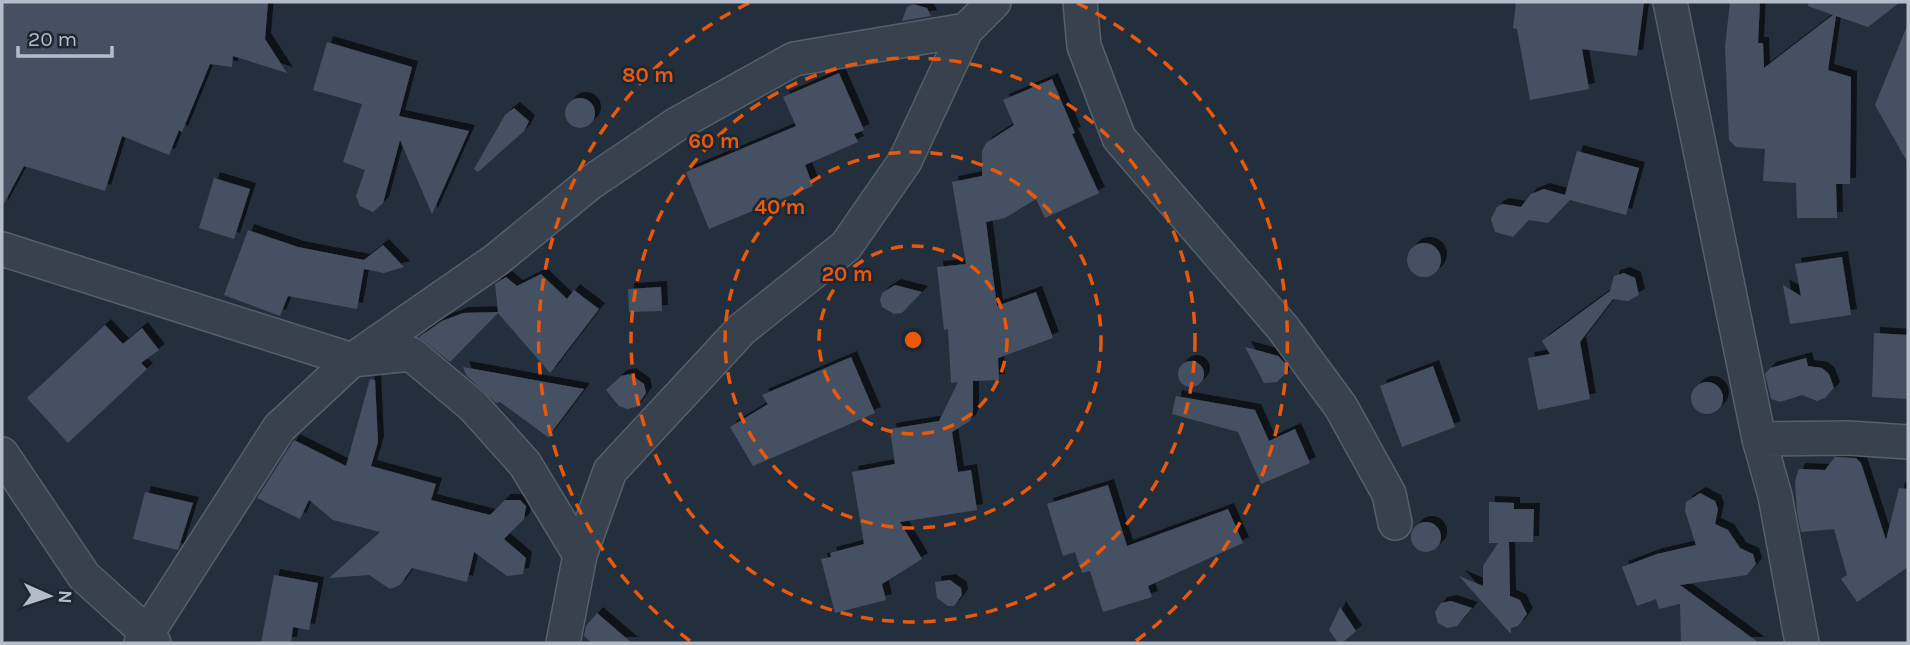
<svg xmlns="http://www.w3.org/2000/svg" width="1910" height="645" viewBox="0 0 1910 645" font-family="Karla,sans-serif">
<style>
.building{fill:#455162;filter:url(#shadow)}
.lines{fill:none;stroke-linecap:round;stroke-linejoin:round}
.minor-casing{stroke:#565f6c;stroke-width:36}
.minor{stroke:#38414e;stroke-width:33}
.ring{fill:none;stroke:#e8590c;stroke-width:3.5;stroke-dasharray:12 9}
.centre{fill:#e8590c;stroke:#1d2633;stroke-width:3.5}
.ring-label{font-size:21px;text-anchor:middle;font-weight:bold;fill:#e8590c;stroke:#1d2633;stroke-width:5;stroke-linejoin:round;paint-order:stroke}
</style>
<defs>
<filter id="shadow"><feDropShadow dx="6" dy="-6" stdDeviation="0" flood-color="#0009"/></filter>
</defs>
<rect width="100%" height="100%" fill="#242f3e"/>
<path class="building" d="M 2,2 L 268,2 L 265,39 L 287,73 L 233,56 L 232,67 L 210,64 L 182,132 L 179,130 L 169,155 L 122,136 L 105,191 L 24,166 L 2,207 Z
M 1516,2 L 1644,2 L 1637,56 L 1582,49 L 1589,89 L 1530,100 L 1517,29 L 1513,28 Z
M 1730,2 L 1760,2 L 1758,43 L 1763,43 L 1764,68 L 1833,15 L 1808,6 L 1809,2 L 1900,2 L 1868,27 L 1836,16 L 1828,70 L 1851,77 L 1850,184 L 1836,184 L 1837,218 L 1797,218 L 1796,183 L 1763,181 L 1765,149 L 1736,147 L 1729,140 L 1725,47 Z
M 913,4 L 927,8 L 931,16 L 902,21 L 907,7 Z
M 1907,26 L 1908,26 L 1908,163 L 1875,105 Z
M 327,42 L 412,67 L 399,116 L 469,131 L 432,214 L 400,140 L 383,203 L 373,212 L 360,206 L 356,196 L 365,170 L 343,162 L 362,104 L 313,90 Z
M 839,73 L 864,130 L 854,134 L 858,142 L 805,165 L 813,186 L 709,229 L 686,172 L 796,126 L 783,97 Z
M 1052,79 L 1075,133 L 1072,134 L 1099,193 L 1045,218 L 1036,199 L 1005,218 L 986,222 L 997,306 L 1036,292 L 1053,338 L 998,358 L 999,380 L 973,381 L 973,414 L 970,421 L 952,432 L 958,472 L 971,470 L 977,510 L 900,522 L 922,559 L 882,584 L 886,600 L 835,613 L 821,559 L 831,557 L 830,553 L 864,544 L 852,472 L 895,464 L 890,429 L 939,421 L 958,382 L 951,383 L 948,329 L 944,330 L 937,267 L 966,264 L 952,182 L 982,176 L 982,151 L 986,143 L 1014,125 L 1003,100 Z
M565 113a15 15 0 1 1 30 0a15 15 0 1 1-30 0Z
M 514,108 L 529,121 L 524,131 L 478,172 L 474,169 L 505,115 Z
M 1577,151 L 1639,168 L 1626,215 L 1570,200 L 1548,223 L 1529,220 L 1513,237 L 1495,232 L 1491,219 L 1497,207 L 1503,204 L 1521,207 L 1531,194 L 1544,189 L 1565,195 Z
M 214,178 L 250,189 L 234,239 L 199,228 Z
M 248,230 L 298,247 L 364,260 L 383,245 L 404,267 L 384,273 L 364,269 L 357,309 L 288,296 L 280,316 L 224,295 Z
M1407 260a17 17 0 1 1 34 0a17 17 0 1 1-34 0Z
M 1842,257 L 1851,315 L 1790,324 L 1783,285 L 1801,296 L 1795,264 Z
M 1624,273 L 1635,278 L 1639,295 L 1628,301 L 1613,299 L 1580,342 L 1590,399 L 1538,410 L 1528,358 L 1550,354 L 1542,341 L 1610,291 L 1614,276 Z
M 541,274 L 567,299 L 574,290 L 599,309 L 550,373 L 498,313 L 450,362 L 419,337 L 442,321 L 463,313 L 498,312 L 495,284 L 506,277 L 517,286 Z
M 895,285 L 922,292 L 902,313 L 894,314 L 882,307 L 880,300 L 882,293 Z
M 661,287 L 662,311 L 629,312 L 628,289 Z
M 105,325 L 123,344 L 142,328 L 159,350 L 141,363 L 147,369 L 68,443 L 27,398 Z
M 1874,333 L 1908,335 L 1908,399 L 1872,397 Z
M 1245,347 L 1278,356 L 1286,364 L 1284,375 L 1277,382 L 1264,383 Z
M 851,357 L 875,413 L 753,466 L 730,427 L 768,404 L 762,395 Z
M 1806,358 L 1808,366 L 1822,368 L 1829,374 L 1834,388 L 1825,398 L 1817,401 L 1802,395 L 1780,402 L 1771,399 L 1765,374 L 1770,368 Z
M1178 374a13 13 0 1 1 26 0a13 13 0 1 1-26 0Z
M 1433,366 L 1455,427 L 1402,447 L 1380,386 Z
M 463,367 L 584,389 L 548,437 L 500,402 L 496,403 L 466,375 Z
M 630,374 L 644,384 L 646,393 L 636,407 L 627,409 L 619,406 L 606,390 L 621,376 Z
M 370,379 L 375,380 L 378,442 L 371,466 L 436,484 L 431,500 L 490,515 L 505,500 L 520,500 L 526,506 L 524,519 L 504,539 L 526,558 L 523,574 L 507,576 L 474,552 L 467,582 L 412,568 L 400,585 L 390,589 L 369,575 L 329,578 L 380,532 L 333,520 L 309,500 L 300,519 L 257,498 L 294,440 L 346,466 Z
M1691 398a16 16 0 1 1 32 0a16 16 0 1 1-32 0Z
M 1176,396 L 1255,410 L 1269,441 L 1295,429 L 1310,463 L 1261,484 L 1238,432 L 1172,414 Z
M 1835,457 L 1856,458 L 1861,463 L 1886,540 L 1899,488 L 1908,489 L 1908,567 L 1857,602 L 1841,579 L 1847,575 L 1834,529 L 1801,532 L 1797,512 L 1795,481 L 1799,469 L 1825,470 Z
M 1108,485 L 1127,546 L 1228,509 L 1243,543 L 1148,586 L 1152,597 L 1103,612 L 1090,571 L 1082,573 L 1075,552 L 1063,556 L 1047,504 Z
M 145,492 L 193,503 L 178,550 L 133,539 Z
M 1700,493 L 1715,501 L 1718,509 L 1715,524 L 1728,530 L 1740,548 L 1753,554 L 1756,564 L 1747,575 L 1680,585 L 1759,643 L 1681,643 L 1680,604 L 1659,609 L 1656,599 L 1637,606 L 1622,567 L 1657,554 L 1696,545 L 1685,511 L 1686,502 Z
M 1489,502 L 1514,503 L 1514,509 L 1534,509 L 1533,542 L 1509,542 L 1510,596 L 1520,600 L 1527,614 L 1518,626 L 1511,628 L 1511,634 L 1459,576 L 1483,586 L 1483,566 L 1498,543 L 1489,543 Z
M1411 537a15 15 0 1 1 30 0a15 15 0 1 1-30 0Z
M 274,575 L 318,583 L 309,630 L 293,627 L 291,643 L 261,643 Z
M 950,580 L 961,588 L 962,595 L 954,606 L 948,606 L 937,598 L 935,582 Z
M 1451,601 L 1472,608 L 1457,626 L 1447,628 L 1438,623 L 1435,612 L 1441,603 Z
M 1340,607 L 1356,631 L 1342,643 L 1338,643 L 1329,630 Z
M 597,613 L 632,643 L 592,643 L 584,636 L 586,626 Z"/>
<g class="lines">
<defs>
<path id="minor" d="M 1080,2 L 1084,46 L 1119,138 L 1283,328 L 1341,407 L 1389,494 L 1395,523
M 1670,2 L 1759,439 L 1775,496 L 1802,643
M 2,249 L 352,360 L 411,354 L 473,406 L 525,464 L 580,555
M 1759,439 L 1848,438 L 1908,442
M 2,454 L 84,576 L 146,632 L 154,643
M 141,643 L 279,428 L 352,360 L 496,260 L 590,183 L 677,124 L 794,59 L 966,30
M 563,643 L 580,555 L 610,471 L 742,329 L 846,246 L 905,161 L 966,30 L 994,2"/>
</defs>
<use href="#minor" class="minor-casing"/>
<use href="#minor" class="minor"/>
</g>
<g class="ring">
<circle cx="913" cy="340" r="94"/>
<circle cx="913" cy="340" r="188"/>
<circle cx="913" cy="340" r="282"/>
<path d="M690 641A375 375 0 0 1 749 3M1077 3A375 375 0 0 1 1136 641"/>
</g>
<circle cx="913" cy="340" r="10" class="centre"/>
<g class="ring-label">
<text x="648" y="82">80 m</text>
<text x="714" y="148">60 m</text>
<text x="780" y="214">40 m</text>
<text x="847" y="281">20 m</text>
</g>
<rect width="1910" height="645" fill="none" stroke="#b4bcc9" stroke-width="7"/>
<g transform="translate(49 596) rotate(93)" stroke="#1d2633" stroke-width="5" paint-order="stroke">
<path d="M0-5L12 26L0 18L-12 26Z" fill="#b4bcc9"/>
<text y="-10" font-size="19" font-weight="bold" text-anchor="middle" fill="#b4bcc9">N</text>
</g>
<path d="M18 46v10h94v-10" fill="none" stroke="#b4bcc9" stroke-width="3.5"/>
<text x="28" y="46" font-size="21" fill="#b4bcc9" stroke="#1d2633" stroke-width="5" paint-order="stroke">20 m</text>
</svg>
